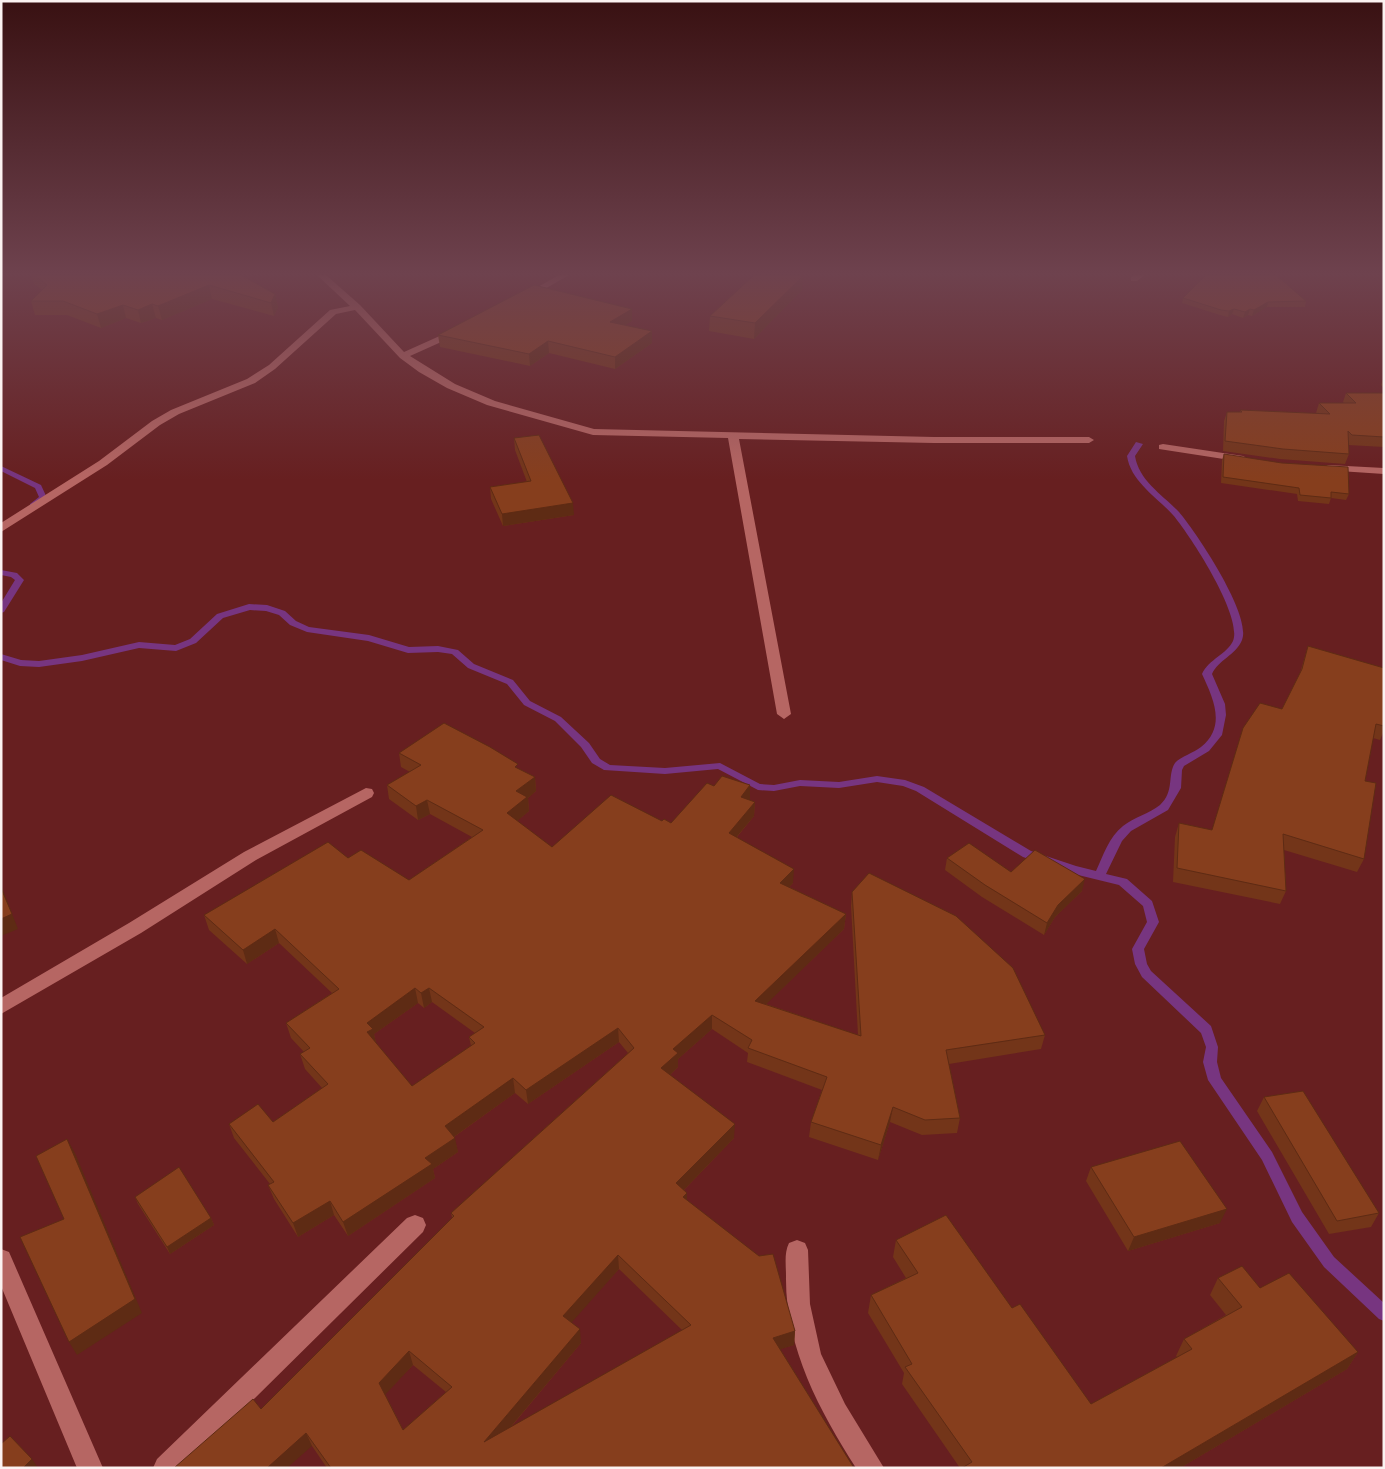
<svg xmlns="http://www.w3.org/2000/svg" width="1385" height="1469" viewBox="0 0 1385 1469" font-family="Overpass,sans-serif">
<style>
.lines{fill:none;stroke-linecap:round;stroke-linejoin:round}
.stream{fill:#773580;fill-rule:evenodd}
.minor{fill:#b66663;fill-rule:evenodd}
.wall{fill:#733519;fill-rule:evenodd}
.shaded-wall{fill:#5e2b14}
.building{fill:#863e1d;stroke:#5e2b14;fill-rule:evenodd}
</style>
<rect width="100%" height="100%" fill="#671f20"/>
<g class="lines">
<path class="stream" d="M 1136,442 L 1143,444 L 1135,456 C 1139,481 1163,495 1179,512 C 1196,532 1252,615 1242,640 C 1236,655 1218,660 1212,674 L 1225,704 L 1226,715 L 1222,735 L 1209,751 L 1184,766 L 1182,770 L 1181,788 L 1168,810 L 1131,831 L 1122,841 L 1106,874 L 1127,879 L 1152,901 L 1159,922 L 1144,949 L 1147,964 L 1151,971 L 1211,1026 L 1218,1047 L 1217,1062 L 1221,1078 L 1272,1152 L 1302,1212 L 1334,1257 L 1384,1303 L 1384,1321 L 1379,1319 L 1324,1267 L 1292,1222 L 1262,1160 L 1208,1080 L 1203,1062 L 1206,1047 L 1201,1033 L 1142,977 L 1135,964 L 1132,949 L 1147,922 L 1143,906 L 1119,885 L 1070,873 L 1023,857 L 916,791 L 903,786 L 877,782 L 839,788 L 800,786 L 774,791 L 758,790 L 718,769 L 665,774 L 604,770 L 592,763 L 581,747 L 555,721 L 524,705 L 507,684 L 468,668 L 452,654 L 438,652 L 408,653 L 368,641 L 307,632 L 290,625 L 279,615 L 266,611 L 250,610 L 223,618 L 196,643 L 176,651 L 139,648 L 82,661 L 39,667 L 20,666 L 1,660 L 1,654 L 21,660 L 39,661 L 82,655 L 139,642 L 175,645 L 190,639 L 217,614 L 249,604 L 267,605 L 285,611 L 296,621 L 309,627 L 369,635 L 409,647 L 438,646 L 458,650 L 474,664 L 513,680 L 530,701 L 561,717 L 589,743 L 600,759 L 610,765 L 665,768 L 720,763 L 760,784 L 774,785 L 800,780 L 839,782 L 877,776 L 905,780 L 924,787 L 1031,851 L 1076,866 L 1096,871 C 1103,856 1109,837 1123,826 C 1134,817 1149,814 1160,805 C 1175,791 1167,775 1175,763 C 1181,756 1194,753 1201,747 C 1227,726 1213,698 1202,674 C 1209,659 1227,654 1233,641 C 1243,616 1190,535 1173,515 C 1157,497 1131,482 1127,456 Z
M 1,466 L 41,485 L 47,498 L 46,500 L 36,508 L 30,508 L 30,504 L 39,497 L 35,488 L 1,471 Z
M 1,570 L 17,573 L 24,580 L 4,612 L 1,613 L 1,603 L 15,580 L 11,577 L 1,575 Z"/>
<path class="minor" d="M 317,275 L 326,275 L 360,305 L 404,352 L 453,330 L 459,330 L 459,334 L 410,356 L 455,384 L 495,401 L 594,429 L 934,437 L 1089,437 L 1094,440 L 1089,443 L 934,443 L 739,439 L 791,714 L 784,719 L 777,714 L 728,438 L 593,435 L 487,405 L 447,388 L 419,372 L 400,358 L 355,310 L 336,314 L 275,369 L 255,383 L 179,414 L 160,425 L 107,465 L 1,532 L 1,523 L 99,461 L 152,421 L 171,410 L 247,379 L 269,365 L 330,310 L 350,306 Z
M 559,275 L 569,275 L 529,298 L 522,296 Z
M 1135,275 L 1145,275 L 1137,281 L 1131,281 L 1131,277 Z
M 1163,444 L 1243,456 L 1249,459 L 1243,462 L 1159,449 L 1159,445 Z
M 1328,465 L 1384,468 L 1384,474 L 1324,470 L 1322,468 Z
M 366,788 L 372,789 L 374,793 L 372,797 L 256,860 L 141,933 L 1,1014 L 1,998 L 129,923 L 244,852 Z
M 415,1215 L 423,1218 L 426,1225 L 423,1232 L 184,1468 L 153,1468 L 157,1459 L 407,1218 Z
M 797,1240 L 805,1243 L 808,1250 L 810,1304 L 821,1354 L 845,1404 L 884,1468 L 856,1468 C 819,1410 785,1347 786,1276 C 786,1265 784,1253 789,1243 Z
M 1,1249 L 9,1252 L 103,1468 L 77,1468 L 1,1286 Z"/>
</g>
<path class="wall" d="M 31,275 L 241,275 L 275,294 L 278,307 L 274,316 L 212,299 L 162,320 L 156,318 L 141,323 L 126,318 L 101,328 L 67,315 L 35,315 L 31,301 L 42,290 L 34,284 Z
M 802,290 L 754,339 L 709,331 L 710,316 Z
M 1183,298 L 1306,301 L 1305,307 L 1267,307 L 1252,316 L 1248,315 L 1243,318 L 1232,314 L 1228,317 L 1220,315 L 1182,303 Z
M 632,309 L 632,321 L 625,325 L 652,343 L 615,369 L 549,353 L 530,366 L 440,347 L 438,335 Z
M 1384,376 L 1384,389 L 1381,385 Z
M 1346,393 L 1384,393 L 1384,447 L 1348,445 L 1349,454 L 1345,464 L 1280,459 L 1223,451 L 1224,421 L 1227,412 L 1240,412 L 1240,410 L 1317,414 L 1316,413 L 1319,403 L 1344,403 L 1343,402 Z
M 514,438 L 574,515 L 503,526 L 491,499 L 490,487 L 527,482 L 515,450 Z
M 1224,454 L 1349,494 L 1346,500 L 1331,498 L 1329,504 L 1298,501 L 1297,494 L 1221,483 L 1222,460 Z
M 1308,646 L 1384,668 L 1384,737 L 1383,733 L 1380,740 L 1373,738 L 1365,781 L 1364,859 L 1357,872 L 1284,850 L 1286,891 L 1280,904 L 1173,882 L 1175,837 L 1179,823 L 1212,830 L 1243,728 L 1282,709 L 1300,673 Z
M 399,753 L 519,769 L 535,777 L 536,791 L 528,798 L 529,811 L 517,821 L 552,847 L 662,821 L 671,823 L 714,786 L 750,785 L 749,800 L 755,802 L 754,816 L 737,837 L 793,883 L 789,887 L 846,914 L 844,929 L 766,1004 L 858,1035 L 851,906 L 852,892 L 1045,1035 L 1041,1049 L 949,1064 L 960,1118 L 957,1133 L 922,1135 L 890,1122 L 878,1160 L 809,1137 L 811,1122 L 822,1090 L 747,1062 L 748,1053 L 712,1029 L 678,1059 L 678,1067 L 670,1075 L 734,1138 L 684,1190 L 687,1193 L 687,1201 L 795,1331 L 794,1345 L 780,1349 L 854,1468 L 327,1468 L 312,1446 L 261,1409 L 452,1218 L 451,1213 L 628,1053 L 619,1042 L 528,1104 L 515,1093 L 454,1137 L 458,1152 L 433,1169 L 435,1178 L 348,1236 L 334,1215 L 298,1237 L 274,1199 L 268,1185 L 270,1184 L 234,1138 L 229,1124 L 273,1122 L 322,1088 L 305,1069 L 300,1054 L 304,1052 L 291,1038 L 286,1023 L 332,993 L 279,943 L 247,964 L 209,930 L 204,915 L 348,858 L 409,880 L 472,837 L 430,814 L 418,820 L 389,799 L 387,785 L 410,772 L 401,767 ZM 432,1002 L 475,1033 L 469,1037 L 471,1046 L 412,1086 L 376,1043 L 374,1034 L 418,1003 L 424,1008 ZM 619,1269 L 682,1330 L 511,1427 L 581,1343 L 571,1322 ZM 413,1365 L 446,1392 L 403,1430 L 385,1394 Z
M 947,858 L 1011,872 L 1082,891 L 1055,917 L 1044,935 L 982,897 L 945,870 Z
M 1264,1097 L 1379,1213 L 1371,1227 L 1329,1234 L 1257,1111 Z
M 1091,1167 L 1220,1223 L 1128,1251 L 1086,1181 Z
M 135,1197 L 211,1218 L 214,1225 L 170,1254 L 138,1204 Z
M 896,1240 L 1012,1308 L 1091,1404 L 1177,1357 L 1176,1356 L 1184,1339 L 1226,1315 L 1210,1295 L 1218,1278 L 1260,1288 L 1358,1352 L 1347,1369 L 1180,1468 L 960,1468 L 902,1384 L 904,1373 L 868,1313 L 871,1295 L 906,1278 L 893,1257 Z"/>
<path class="shaded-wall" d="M 803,276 L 802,290 L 754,339 L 755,323 Z
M 209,285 L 212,299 L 162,320 L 158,306 Z
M 275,294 L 278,307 L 274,316 L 271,303 Z
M 1268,302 L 1267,307 L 1252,316 L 1254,310 Z
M 152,304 L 156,318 L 141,323 L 138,310 Z
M 123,305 L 126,318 L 101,328 L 97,314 Z
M 632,309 L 632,321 L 611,334 L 610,322 Z
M 1234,309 L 1232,314 L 1228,317 L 1229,311 Z
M 1250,309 L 1248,315 L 1243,318 L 1245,312 Z
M 652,331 L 652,343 L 615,369 L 615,357 Z
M 548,341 L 549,353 L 530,366 L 529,354 Z
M 573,503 L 574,515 L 503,526 L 502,514 Z
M 535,777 L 536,791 L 528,798 L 529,811 L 509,828 L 507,813 L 516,791 Z
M 750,785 L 750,799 L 741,811 L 741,797 Z
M 427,800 L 430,814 L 418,820 L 416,806 Z
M 755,802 L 754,816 L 728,847 L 729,833 Z
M 794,869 L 793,883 L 779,897 L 780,883 Z
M 1085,879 L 1082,891 L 1055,917 L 1044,935 L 1047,923 L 1058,905 Z
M 1,885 L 18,929 L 1,936 Z
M 846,914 L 844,929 L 755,1015 L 755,1001 Z
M 275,929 L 279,943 L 247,964 L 243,950 Z
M 415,988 L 418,1003 L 374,1034 L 376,1043 L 367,1032 L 367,1023 Z
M 429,988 L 432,1002 L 424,1008 L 421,993 Z
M 712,1015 L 712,1029 L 678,1059 L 678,1067 L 662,1083 L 661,1068 L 673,1049 Z
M 618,1028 L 619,1042 L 528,1104 L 526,1090 Z
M 513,1078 L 515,1093 L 448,1141 L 445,1126 Z
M 893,1107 L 890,1122 L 878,1160 L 881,1145 Z
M 735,1124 L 734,1138 L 677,1197 L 676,1183 Z
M 455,1138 L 458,1152 L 433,1169 L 435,1178 L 348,1236 L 343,1222 L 425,1158 Z
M 67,1139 L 75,1153 L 142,1313 L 77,1355 L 69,1342 Z
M 687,1193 L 687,1207 L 683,1197 Z
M 330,1201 L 334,1215 L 298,1237 L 293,1223 Z
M 1227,1209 L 1220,1223 L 1128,1251 L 1134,1237 Z
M 211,1218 L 214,1225 L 170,1254 L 167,1247 Z
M 618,1255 L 619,1269 L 565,1330 L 563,1316 Z
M 580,1329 L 581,1343 L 487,1455 L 484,1442 Z
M 795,1331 L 794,1345 L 772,1352 L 773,1338 Z
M 409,1351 L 413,1365 L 384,1396 L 379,1383 Z
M 1358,1352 L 1347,1369 L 1180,1468 L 1161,1468 Z
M 306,1433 L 312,1446 L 287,1468 L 267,1468 Z
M 32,1459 L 38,1468 L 23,1468 Z"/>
<path class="building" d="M 34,275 L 241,275 L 275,294 L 271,303 L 209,285 L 158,306 L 152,304 L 138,310 L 123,305 L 97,314 L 63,301 L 31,301 L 47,285 Z
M 754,275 L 795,275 L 803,276 L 755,323 L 710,316 Z
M 1206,275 L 1276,275 L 1306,301 L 1268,302 L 1254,310 L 1250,309 L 1245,312 L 1234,309 L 1229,311 L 1221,310 L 1183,298 Z
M 534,285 L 632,309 L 610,322 L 652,331 L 615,357 L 548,341 L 529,354 L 438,335 Z
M 1346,393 L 1384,393 L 1384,437 L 1352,435 L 1348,431 L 1349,454 L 1283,449 L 1225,441 L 1227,412 L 1242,412 L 1240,410 L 1330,414 L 1319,403 L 1356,403 Z
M 539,435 L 573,503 L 502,514 L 490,487 L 531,481 L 514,438 Z
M 1224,454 L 1282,463 L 1348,467 L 1349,494 L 1331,492 L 1331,498 L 1300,495 L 1299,488 L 1223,477 Z
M 1308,646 L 1384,668 L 1384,726 L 1376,724 L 1365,781 L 1376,783 L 1364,859 L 1283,834 L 1286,891 L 1177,868 L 1179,823 L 1212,830 L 1243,728 L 1260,703 L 1282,709 L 1302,669 Z
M 444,723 L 490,747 L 518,764 L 515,767 L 535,777 L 516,791 L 527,797 L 507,813 L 552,847 L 611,795 L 662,821 L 664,819 L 671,823 L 707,783 L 714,786 L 722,776 L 750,785 L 741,797 L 755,802 L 729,833 L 794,869 L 780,883 L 846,914 L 755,1001 L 861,1036 L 852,892 L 869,873 L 956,916 L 1013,968 L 1045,1035 L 946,1050 L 960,1118 L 925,1120 L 893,1107 L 881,1145 L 811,1122 L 827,1077 L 748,1048 L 752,1040 L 712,1015 L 673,1049 L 678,1053 L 661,1068 L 735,1124 L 676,1183 L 687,1193 L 683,1197 L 759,1256 L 773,1254 L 795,1331 L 773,1338 L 854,1468 L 331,1468 L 306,1433 L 267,1468 L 174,1468 L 253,1399 L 261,1409 L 454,1216 L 451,1213 L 634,1048 L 618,1028 L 526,1090 L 513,1078 L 445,1126 L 455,1138 L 425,1158 L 432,1164 L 343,1222 L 330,1201 L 293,1223 L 268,1185 L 274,1182 L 229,1124 L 258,1104 L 273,1122 L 328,1084 L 300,1054 L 310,1048 L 286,1023 L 339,989 L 275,929 L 243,950 L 204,915 L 328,842 L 348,858 L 361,850 L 409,880 L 483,830 L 427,800 L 416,806 L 387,785 L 421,765 L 399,753 ZM 415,988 L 421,993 L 429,988 L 484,1027 L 469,1037 L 475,1043 L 412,1086 L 367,1032 L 373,1029 L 367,1023 ZM 618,1255 L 691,1325 L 484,1442 L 580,1329 L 563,1316 ZM 409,1351 L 452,1387 L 403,1430 L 379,1383 Z
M 969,843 L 1011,872 L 1035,850 L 1085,879 L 1058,905 L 1047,923 L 985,885 L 947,858 Z
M 1,888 L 12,914 L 1,919 Z
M 1303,1091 L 1379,1213 L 1337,1221 L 1264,1097 Z
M 67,1139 L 135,1299 L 69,1342 L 20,1237 L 64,1219 L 36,1156 Z
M 1180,1141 L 1227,1209 L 1134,1237 L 1091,1167 Z
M 179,1167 L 211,1218 L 167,1247 L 135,1197 Z
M 946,1215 L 1012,1308 L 1020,1304 L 1091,1404 L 1192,1349 L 1184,1339 L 1242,1307 L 1218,1278 L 1242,1266 L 1260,1288 L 1289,1273 L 1358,1352 L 1161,1468 L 962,1468 L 972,1462 L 905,1367 L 912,1364 L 871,1295 L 918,1273 L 896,1240 Z
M 10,1436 L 32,1459 L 23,1468 L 1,1468 L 1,1444 Z"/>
<linearGradient id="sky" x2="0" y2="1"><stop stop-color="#391112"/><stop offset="0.57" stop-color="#6e424e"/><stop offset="1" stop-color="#6e424e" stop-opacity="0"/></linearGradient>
<rect width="1385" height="480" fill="url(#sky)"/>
<rect width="1385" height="1469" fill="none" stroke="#fbf2f1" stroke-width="5"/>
</svg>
